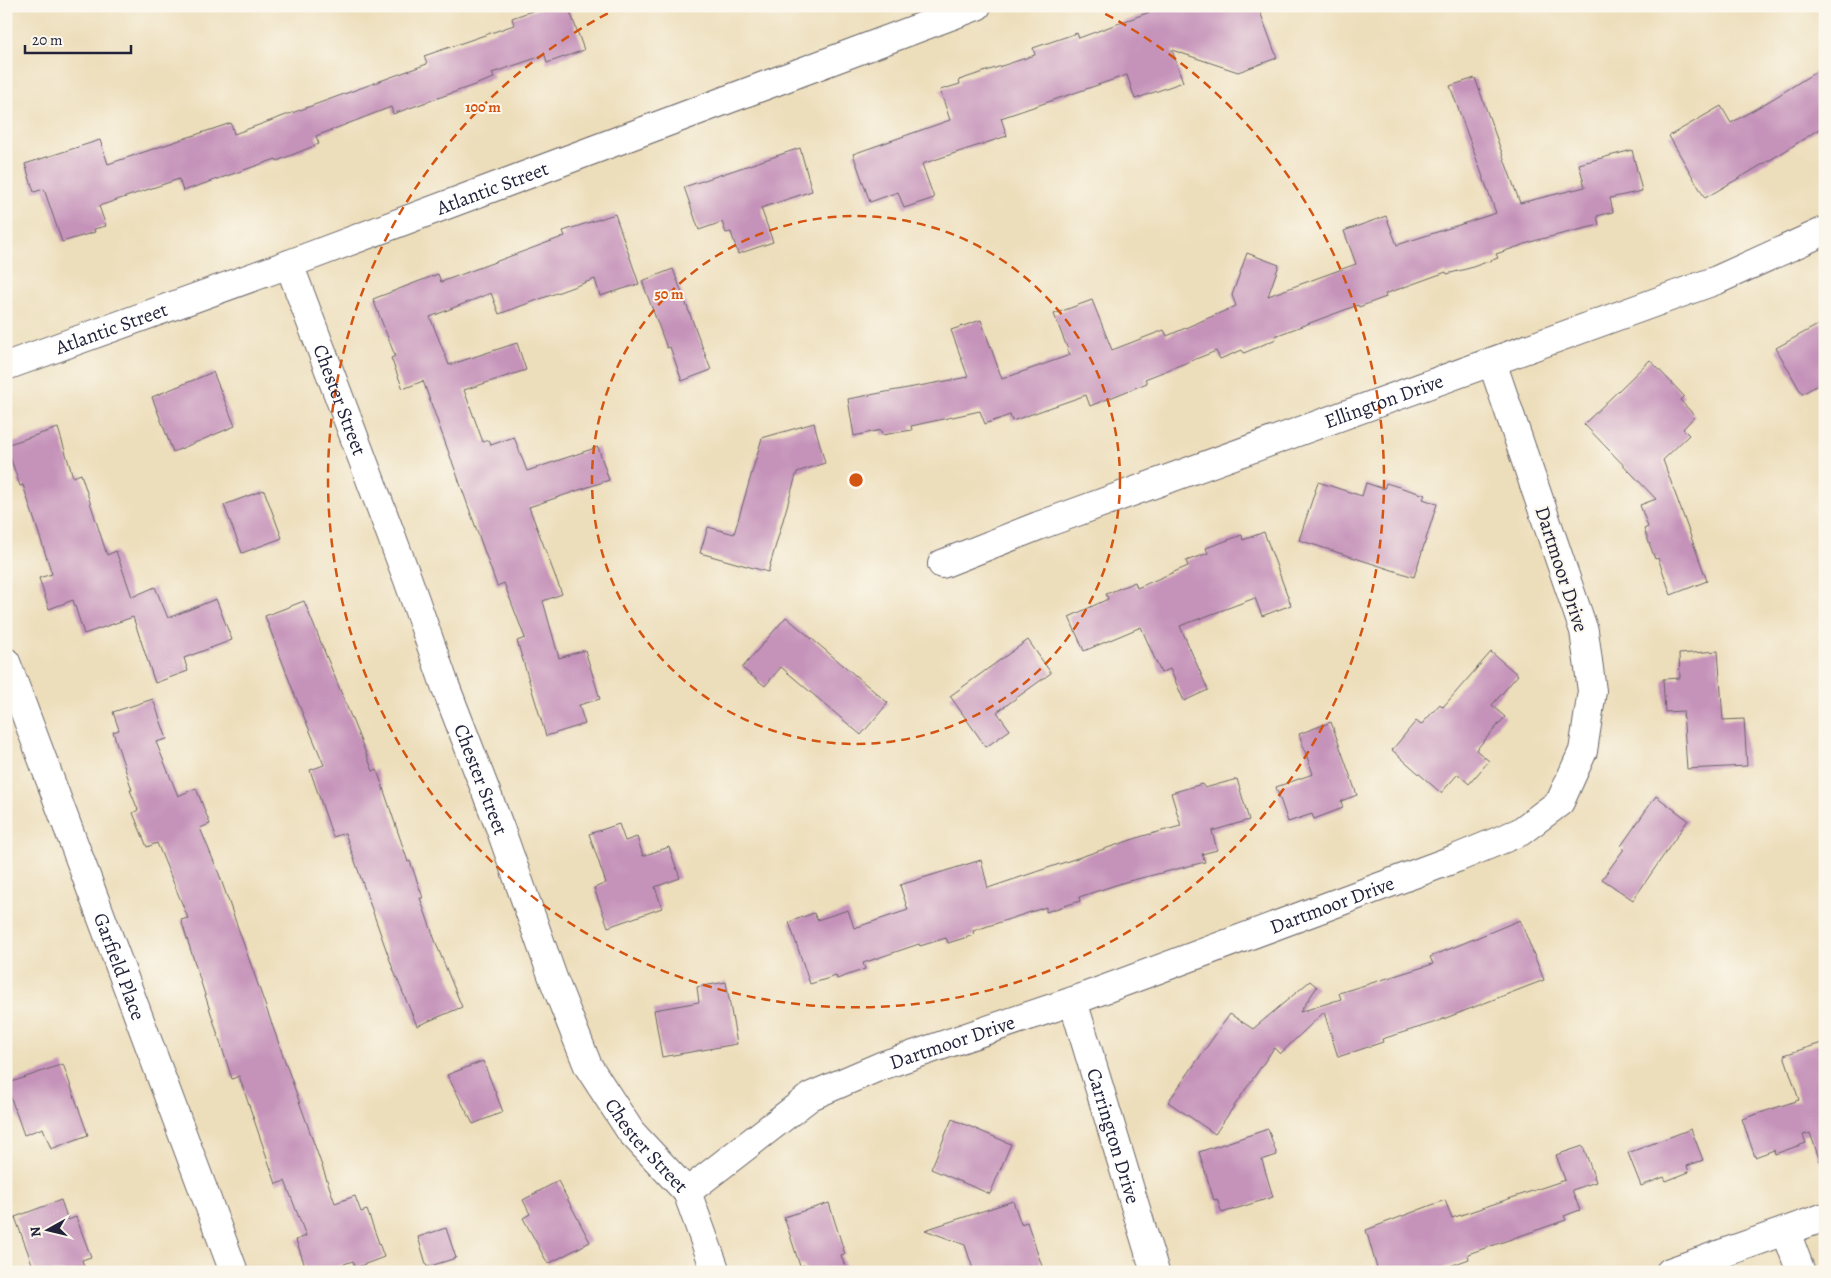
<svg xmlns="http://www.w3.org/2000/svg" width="1831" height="1278" viewBox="0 0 1831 1278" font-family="Alegreya,serif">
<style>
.building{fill:#c592b9}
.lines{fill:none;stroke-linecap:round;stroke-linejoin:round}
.minor-casing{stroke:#696468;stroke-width:30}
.minor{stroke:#fff;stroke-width:28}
.ring{fill:none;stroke:#d45411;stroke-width:2.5;stroke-dasharray:9 6}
.labels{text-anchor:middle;stroke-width:4;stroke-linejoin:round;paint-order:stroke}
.street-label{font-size:20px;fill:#22223b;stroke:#fbf7ec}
.centre{fill:#d45411;stroke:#fbf7ec;stroke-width:2.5}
.ring-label{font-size:15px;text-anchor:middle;font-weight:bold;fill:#d45411;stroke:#fbf7ec;stroke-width:4;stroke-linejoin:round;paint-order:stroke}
</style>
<rect width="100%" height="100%" fill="#fbf7ec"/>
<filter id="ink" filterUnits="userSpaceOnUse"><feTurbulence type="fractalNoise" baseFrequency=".02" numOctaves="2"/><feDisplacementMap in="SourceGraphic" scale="10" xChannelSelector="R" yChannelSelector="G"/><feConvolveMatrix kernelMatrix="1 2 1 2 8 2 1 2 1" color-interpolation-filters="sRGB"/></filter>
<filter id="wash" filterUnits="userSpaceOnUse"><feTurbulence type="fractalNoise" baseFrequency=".0096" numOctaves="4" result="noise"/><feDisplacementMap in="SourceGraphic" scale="20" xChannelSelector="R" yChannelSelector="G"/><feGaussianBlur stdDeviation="1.12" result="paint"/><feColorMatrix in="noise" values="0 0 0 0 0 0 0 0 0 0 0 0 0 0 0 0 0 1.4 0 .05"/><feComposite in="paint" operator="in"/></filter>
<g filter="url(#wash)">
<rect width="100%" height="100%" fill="#eddebb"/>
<g id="blocks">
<path class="building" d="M 546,6 L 568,6 L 584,50 L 547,63 L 545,55 L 492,73 L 494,78 L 393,114 L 391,107 L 316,136 L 319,144 L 277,161 L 276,159 L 183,191 L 179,179 L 99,206 L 106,226 L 94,229 L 95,232 L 62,242 L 44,189 L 34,192 L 25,164 L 100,140 L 108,164 L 231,123 L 234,134 L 427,64 L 424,56 L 514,25 L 512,18 Z
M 1166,6 L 1258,6 L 1277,58 L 1238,72 L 1172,50 L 1183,82 L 1135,99 L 1127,75 L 1001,118 L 1007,136 L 922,164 L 934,198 L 904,208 L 898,192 L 870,202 L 853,154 L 950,120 L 940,90 L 960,84 L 959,80 L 1035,55 L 1033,48 L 1077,33 L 1079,38 Z
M 1825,66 L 1825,125 L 1782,153 L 1705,198 L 1669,136 L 1721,106 L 1731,123 L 1776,97 Z
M 1475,78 L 1520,203 L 1585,187 L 1579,164 L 1632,150 L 1642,191 L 1610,198 L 1613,212 L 1597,216 L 1599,225 L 1537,240 L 1496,254 L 1498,258 L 1470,268 L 1447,274 L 1446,272 L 1385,294 L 1386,297 L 1359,307 L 1358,305 L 1275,336 L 1276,339 L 1244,353 L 1242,350 L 1220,359 L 1216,351 L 1145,379 L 1147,383 L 1090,406 L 1086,395 L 1012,421 L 1010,415 L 985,424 L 980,411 L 911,426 L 912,430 L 882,435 L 881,430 L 854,436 L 848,399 L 968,377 L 951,330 L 981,320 L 1002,379 L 1070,355 L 1054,314 L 1092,300 L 1112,350 L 1164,330 L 1167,336 L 1236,306 L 1232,295 L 1247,253 L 1279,265 L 1268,296 L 1356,264 L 1344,231 L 1386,216 L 1397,245 L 1496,213 L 1450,86 Z
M 800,148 L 812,191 L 761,208 L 773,242 L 738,254 L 731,232 L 726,233 L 722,222 L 699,230 L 684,187 Z
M 615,214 L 639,284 L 600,296 L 595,279 L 499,314 L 491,293 L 430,317 L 449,365 L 517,343 L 526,370 L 464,390 L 483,442 L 489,440 L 491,445 L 514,437 L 527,471 L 598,447 L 609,480 L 529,507 L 562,594 L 543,601 L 559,658 L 585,650 L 600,699 L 579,705 L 585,724 L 546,736 L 517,641 L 525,638 L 504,583 L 497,586 L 423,381 L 403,389 L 391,358 L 395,356 L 373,299 L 438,274 L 441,282 L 565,236 L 563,231 Z
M 673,269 L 711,370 L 682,381 L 670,347 L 667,348 L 642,281 Z
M 1825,321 L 1825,381 L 1802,394 L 1776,348 Z
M 1650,360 L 1684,396 L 1680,400 L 1695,416 L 1683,429 L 1689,435 L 1663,460 L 1707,581 L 1671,595 L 1658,558 L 1655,559 L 1644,529 L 1648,527 L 1640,505 L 1656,499 L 1584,424 Z
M 213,372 L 235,426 L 173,452 L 152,397 Z
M 814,423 L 825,463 L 797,472 L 768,572 L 700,553 L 708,527 L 734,534 L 762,438 Z
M 58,428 L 73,477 L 81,474 L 107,555 L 116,551 L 132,597 L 155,587 L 168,618 L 216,599 L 232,640 L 184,658 L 188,671 L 155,683 L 133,617 L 84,634 L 73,600 L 49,609 L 39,578 L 52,574 L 23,485 L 20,486 L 6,445 Z
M 1318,482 L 1362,496 L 1366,483 L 1384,489 L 1386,483 L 1425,495 L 1423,499 L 1437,504 L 1414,577 L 1299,540 Z
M 264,490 L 282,538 L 242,553 L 224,505 Z
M 1264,532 L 1291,605 L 1262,616 L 1255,598 L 1180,626 L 1208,690 L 1184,701 L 1170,669 L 1161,673 L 1141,627 L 1084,651 L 1069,617 L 1108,599 L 1106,594 L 1135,582 L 1137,588 L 1188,566 L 1186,561 L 1208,553 L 1206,548 L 1242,535 L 1243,540 Z
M 304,601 L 373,771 L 377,770 L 408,862 L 410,861 L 423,898 L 420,898 L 437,946 L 462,1007 L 417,1026 L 393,969 L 345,833 L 333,837 L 310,770 L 324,765 L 294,693 L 265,616 Z
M 786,617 L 888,703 L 861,735 L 781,667 L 765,686 L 742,668 Z
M 1028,640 L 1051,673 L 997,712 L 1010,730 L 986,747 L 950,696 Z
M 1718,651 L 1723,720 L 1744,719 L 1747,766 L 1687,769 L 1683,711 L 1665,712 L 1663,679 L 1680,678 L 1679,654 Z
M 1491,652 L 1518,675 L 1492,705 L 1505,717 L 1476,750 L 1489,761 L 1469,784 L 1458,774 L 1441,793 L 1392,750 L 1416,721 L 1421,725 L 1440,704 L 1443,707 Z
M 153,699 L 167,739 L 156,742 L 178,796 L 196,788 L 210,824 L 200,828 L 219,874 L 335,1203 L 355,1196 L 361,1212 L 367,1210 L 384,1257 L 355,1268 L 353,1261 L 321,1272 L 307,1272 L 296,1240 L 306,1236 L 285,1181 L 276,1184 L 239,1076 L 232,1079 L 181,920 L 188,918 L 157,843 L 147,847 L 133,813 L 138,810 L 130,790 L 132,790 L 113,732 L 119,730 L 113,712 Z
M 1331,722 L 1357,795 L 1341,801 L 1343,808 L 1314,819 L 1312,814 L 1288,822 L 1276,787 L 1313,774 L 1299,734 Z
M 1237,779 L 1249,820 L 1212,831 L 1217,850 L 1202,854 L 1205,862 L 1125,882 L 1079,897 L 1080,901 L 1046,912 L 1046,907 L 973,931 L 974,935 L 948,943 L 946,938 L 920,946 L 919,944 L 863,963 L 865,969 L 837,979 L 836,976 L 810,984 L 789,922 L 814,913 L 817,920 L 848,910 L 854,928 L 908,910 L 900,885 L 981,860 L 988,888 L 1143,836 L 1181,826 L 1171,793 L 1202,784 L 1205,788 Z
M 1656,796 L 1688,820 L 1633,900 L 1602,879 L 1624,849 L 1621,846 Z
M 619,824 L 625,841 L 637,837 L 643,856 L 669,847 L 680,878 L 655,887 L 662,908 L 608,927 L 594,888 L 606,883 L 589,834 Z
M 1520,920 L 1544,980 L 1433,1023 L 1382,1039 L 1383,1042 L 1338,1057 L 1324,1012 L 1280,1054 L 1274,1048 L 1215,1134 L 1168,1102 L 1230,1014 L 1253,1029 L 1310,981 L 1317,987 L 1300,1012 L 1341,999 L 1339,993 L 1433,964 L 1430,957 Z
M 726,982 L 737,1044 L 662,1057 L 654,1010 L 699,1002 L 697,987 Z
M 1825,1042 L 1825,1160 L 1820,1161 L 1810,1133 L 1803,1135 L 1806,1143 L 1775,1154 L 1774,1150 L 1755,1157 L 1742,1119 L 1799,1100 L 1784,1055 Z
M 483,1061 L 503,1112 L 473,1124 L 447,1075 Z
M 63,1064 L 88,1135 L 51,1149 L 43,1128 L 24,1135 L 6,1084 Z
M 952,1119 L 1011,1144 L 990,1194 L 931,1169 Z
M 1268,1129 L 1277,1155 L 1262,1160 L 1273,1197 L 1222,1213 L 1217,1199 L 1214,1200 L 1199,1152 Z
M 1691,1129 L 1703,1160 L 1687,1166 L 1689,1172 L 1666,1181 L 1664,1177 L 1641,1186 L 1628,1153 Z
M 1583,1146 L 1596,1182 L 1572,1190 L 1580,1210 L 1564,1216 L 1566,1220 L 1468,1254 L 1469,1259 L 1434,1272 L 1378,1272 L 1366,1230 L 1445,1200 L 1452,1218 L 1565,1180 L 1556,1155 Z
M 558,1181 L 590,1242 L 548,1264 L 523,1218 L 530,1214 L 523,1200 Z
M 61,1200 L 68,1220 L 76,1217 L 91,1257 L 82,1260 L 86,1272 L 35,1272 L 15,1217 Z
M 1013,1201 L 1021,1224 L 1027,1222 L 1044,1272 L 974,1272 L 965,1245 L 925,1230 Z
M 829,1203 L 845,1254 L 841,1255 L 847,1272 L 806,1272 L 804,1265 L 800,1266 L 784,1217 Z
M 446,1228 L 456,1258 L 427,1267 L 418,1237 Z"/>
</g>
</g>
<g filter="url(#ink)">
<use href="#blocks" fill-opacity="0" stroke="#696468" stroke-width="1"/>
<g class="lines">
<defs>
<g id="minor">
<path id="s1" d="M 289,264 L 408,580 L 446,688 L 500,828 L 553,978 L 588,1066 L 631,1132 L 687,1192 L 716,1272"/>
<path id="s2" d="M 6,366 L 289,264 L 977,6"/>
<path id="s3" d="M 942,564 L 1038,526 L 1717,280 L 1825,231"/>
<path id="s4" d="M 6,662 L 234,1272"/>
<path id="s5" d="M 1073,1001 L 1155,1272"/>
<path id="s6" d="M 687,1192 L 811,1096 L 881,1066 L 1073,1001 L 1457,858 L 1520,832 L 1560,802 L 1583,751 L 1592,691 L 1584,631 L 1492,362"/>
<path d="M 1786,1232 L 1801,1272"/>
<path d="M 1670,1272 L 1825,1217"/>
</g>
</defs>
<use href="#minor" class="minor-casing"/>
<use href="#minor" class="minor"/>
</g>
</g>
<g class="ring">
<circle cx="856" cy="480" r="264"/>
<path d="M1092 7A528 528 0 1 1 620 7"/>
</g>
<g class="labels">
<g class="street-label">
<text dy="7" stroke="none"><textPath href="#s2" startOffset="518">Atlantic Street</textPath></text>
<text dy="7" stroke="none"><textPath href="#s2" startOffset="112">Atlantic Street</textPath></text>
<text dy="7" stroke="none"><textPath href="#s1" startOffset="145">Chester Street</textPath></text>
<text dy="7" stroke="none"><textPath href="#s3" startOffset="471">Ellington Drive</textPath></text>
<text transform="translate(1562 569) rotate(72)" y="7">Dartmoor Drive</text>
<text dy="7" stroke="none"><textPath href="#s1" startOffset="550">Chester Street</textPath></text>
<text dy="7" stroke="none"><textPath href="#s6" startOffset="712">Dartmoor Drive</textPath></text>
<text dy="7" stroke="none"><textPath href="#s4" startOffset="325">Garfield Place</textPath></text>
<text dy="7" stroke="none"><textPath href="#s6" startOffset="308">Dartmoor Drive</textPath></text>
<text dy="7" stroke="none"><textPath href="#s5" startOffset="141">Carrington Drive</textPath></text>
<text dy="7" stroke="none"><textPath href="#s1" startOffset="955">Chester Street</textPath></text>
</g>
</g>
<circle cx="856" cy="480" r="8" class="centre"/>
<g class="ring-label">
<text x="483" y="112">100 m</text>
<text x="669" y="299">50 m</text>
</g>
<rect width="1831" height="1278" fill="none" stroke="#fbf7ec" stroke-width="25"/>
<g transform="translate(48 1230) rotate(262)" stroke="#fbf7ec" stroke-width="4" paint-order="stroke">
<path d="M0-4L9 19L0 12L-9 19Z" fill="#22223b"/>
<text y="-8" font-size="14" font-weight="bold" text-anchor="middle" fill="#22223b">N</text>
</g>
<path d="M25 45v8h106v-8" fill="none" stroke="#22223b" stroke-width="2.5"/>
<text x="32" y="45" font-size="15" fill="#22223b" stroke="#fbf7ec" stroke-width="4" paint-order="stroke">20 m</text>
</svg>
